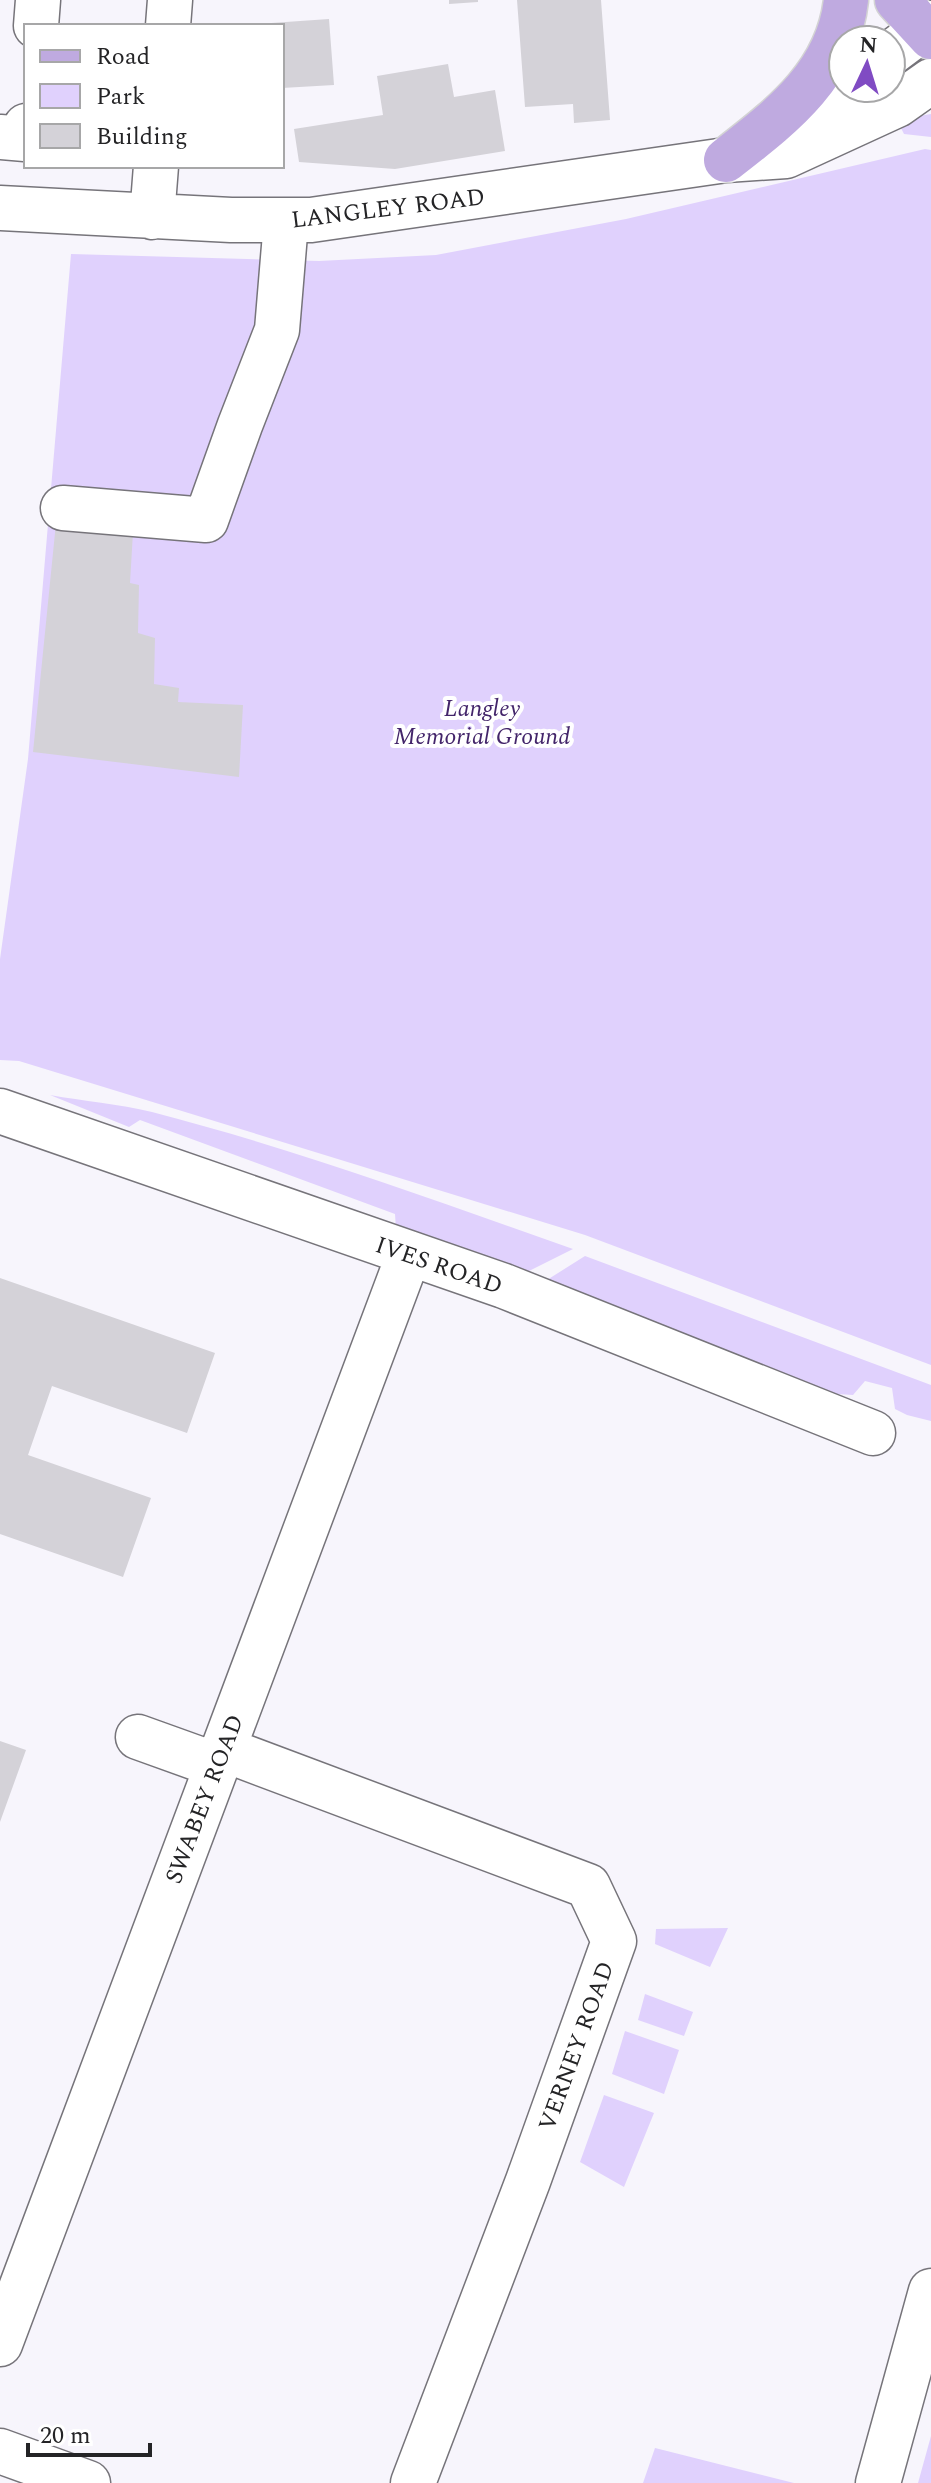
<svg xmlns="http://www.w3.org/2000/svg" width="931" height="2483" viewBox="0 0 931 2483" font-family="Spectral,serif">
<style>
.green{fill:#e0d1fd}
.building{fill:#d4d2d8}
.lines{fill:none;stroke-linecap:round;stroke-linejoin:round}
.minor-casing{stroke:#76747a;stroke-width:47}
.major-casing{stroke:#d3d3d4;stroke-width:47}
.minor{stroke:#fff;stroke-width:44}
.major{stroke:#bfaae0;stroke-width:44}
.labels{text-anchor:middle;stroke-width:8;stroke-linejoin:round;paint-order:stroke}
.street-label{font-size:24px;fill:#242426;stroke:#fff}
.park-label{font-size:24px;font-style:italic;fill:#43256a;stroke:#fff}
</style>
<rect width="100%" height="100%" fill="#f7f5fc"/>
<path class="green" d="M 931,114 L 931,137 L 904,134 L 900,126 L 919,116 Z
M 925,149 L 931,150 L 931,1365 L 585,1235 L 19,1061 L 0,1060 L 0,959 L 28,759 L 71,254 L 319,261 L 436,255 L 626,219 Z
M 50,1095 C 83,1101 119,1104 152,1112 C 295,1149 434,1200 573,1249 L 515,1278 L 396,1229 L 395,1214 L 140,1120 L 129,1127 Z
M 585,1256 L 931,1385 L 931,1421 L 907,1415 L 895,1409 L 892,1388 L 865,1381 L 853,1395 L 837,1394 L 539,1285 Z
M 728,1928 L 710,1967 L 655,1944 L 656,1929 Z
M 645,1994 L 693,2012 L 684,2036 L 638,2020 Z
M 625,2031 L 679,2050 L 664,2094 L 612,2074 Z
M 604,2095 L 654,2113 L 624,2187 L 580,2162 Z
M 931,2436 L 931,2483 L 918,2483 Z
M 655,2448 L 667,2451 L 794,2483 L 643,2483 Z"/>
<path class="building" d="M 449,0 L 478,0 L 478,2 L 449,4 Z
M 517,0 L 601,0 L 610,120 L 574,123 L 573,104 L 525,107 Z
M 329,19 L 334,85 L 282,88 L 282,26 L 257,26 L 257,24 Z
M 448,64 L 454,97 L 495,90 L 505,151 L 395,169 L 299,162 L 294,129 L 383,115 L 377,76 Z
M 56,523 L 133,532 L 130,583 L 139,585 L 138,633 L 155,638 L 154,684 L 179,688 L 178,702 L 243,705 L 239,777 L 33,752 Z
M 0,1278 L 215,1353 L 187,1433 L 52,1386 L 28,1455 L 151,1498 L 123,1577 L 0,1534 Z
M 0,1741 L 26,1750 L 0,1822 Z"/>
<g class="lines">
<defs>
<path id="minor" d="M 36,26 L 38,0
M 168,26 L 170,0
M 891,53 L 931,23
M 0,137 L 25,139 L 26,126
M 776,139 L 847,88
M 0,208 L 231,220 L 311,220 L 726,160 L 786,156 L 897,105 L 931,81
M 152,217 L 156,166
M 63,508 L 206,520 L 240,425 L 277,330 L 286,222
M 0,1111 L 504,1286 L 873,1433
M 138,1737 L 216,1765
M 223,1749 L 588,1886 L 614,1941 L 528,2181 L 413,2483
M 0,2344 L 409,1254
M 0,2451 L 88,2483
M 878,2483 L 931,2291"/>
<path id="major" d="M 897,0 L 931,37
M 726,160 C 781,117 838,75 846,0"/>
</defs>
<use href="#minor" class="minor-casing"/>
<use href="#major" class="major-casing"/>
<use href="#minor" class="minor"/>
<use href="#major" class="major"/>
</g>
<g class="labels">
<g class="street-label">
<text transform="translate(388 208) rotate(-7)" y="8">LANGLEY ROAD</text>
<text transform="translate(439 1265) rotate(19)" y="8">IVES ROAD</text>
<text transform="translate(204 1799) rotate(-69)" y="8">SWABEY ROAD</text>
<text transform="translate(576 2046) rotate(-70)" y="8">VERNEY ROAD</text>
</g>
<g class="park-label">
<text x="482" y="716">Langley<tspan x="482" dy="28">Memorial Ground</tspan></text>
</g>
</g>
<rect x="24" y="24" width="260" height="144" fill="#ffffff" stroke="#a7a7a8" stroke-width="2"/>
<rect x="40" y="50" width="40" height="12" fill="#bfaae0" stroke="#a7a7a8" stroke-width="2"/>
<text x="96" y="64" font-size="24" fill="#242426">Road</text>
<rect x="40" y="84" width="40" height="24" fill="#e0d1fd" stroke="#a7a7a8" stroke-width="2"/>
<text x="96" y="104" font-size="24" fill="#242426">Park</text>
<rect x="40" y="124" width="40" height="24" fill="#d4d2d8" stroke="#a7a7a8" stroke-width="2"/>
<text x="96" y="144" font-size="24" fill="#242426">Building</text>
<g transform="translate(867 64) rotate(4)"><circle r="38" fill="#ffffff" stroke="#a7a7a8" stroke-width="2"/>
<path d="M0-6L14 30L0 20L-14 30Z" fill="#804bc3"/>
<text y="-12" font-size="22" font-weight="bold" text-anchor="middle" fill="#242426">N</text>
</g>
<path d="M28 2443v12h122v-12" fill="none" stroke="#242426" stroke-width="4"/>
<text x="40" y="2443" font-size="24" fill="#242426" stroke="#ffffff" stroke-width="6" paint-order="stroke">20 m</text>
</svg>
